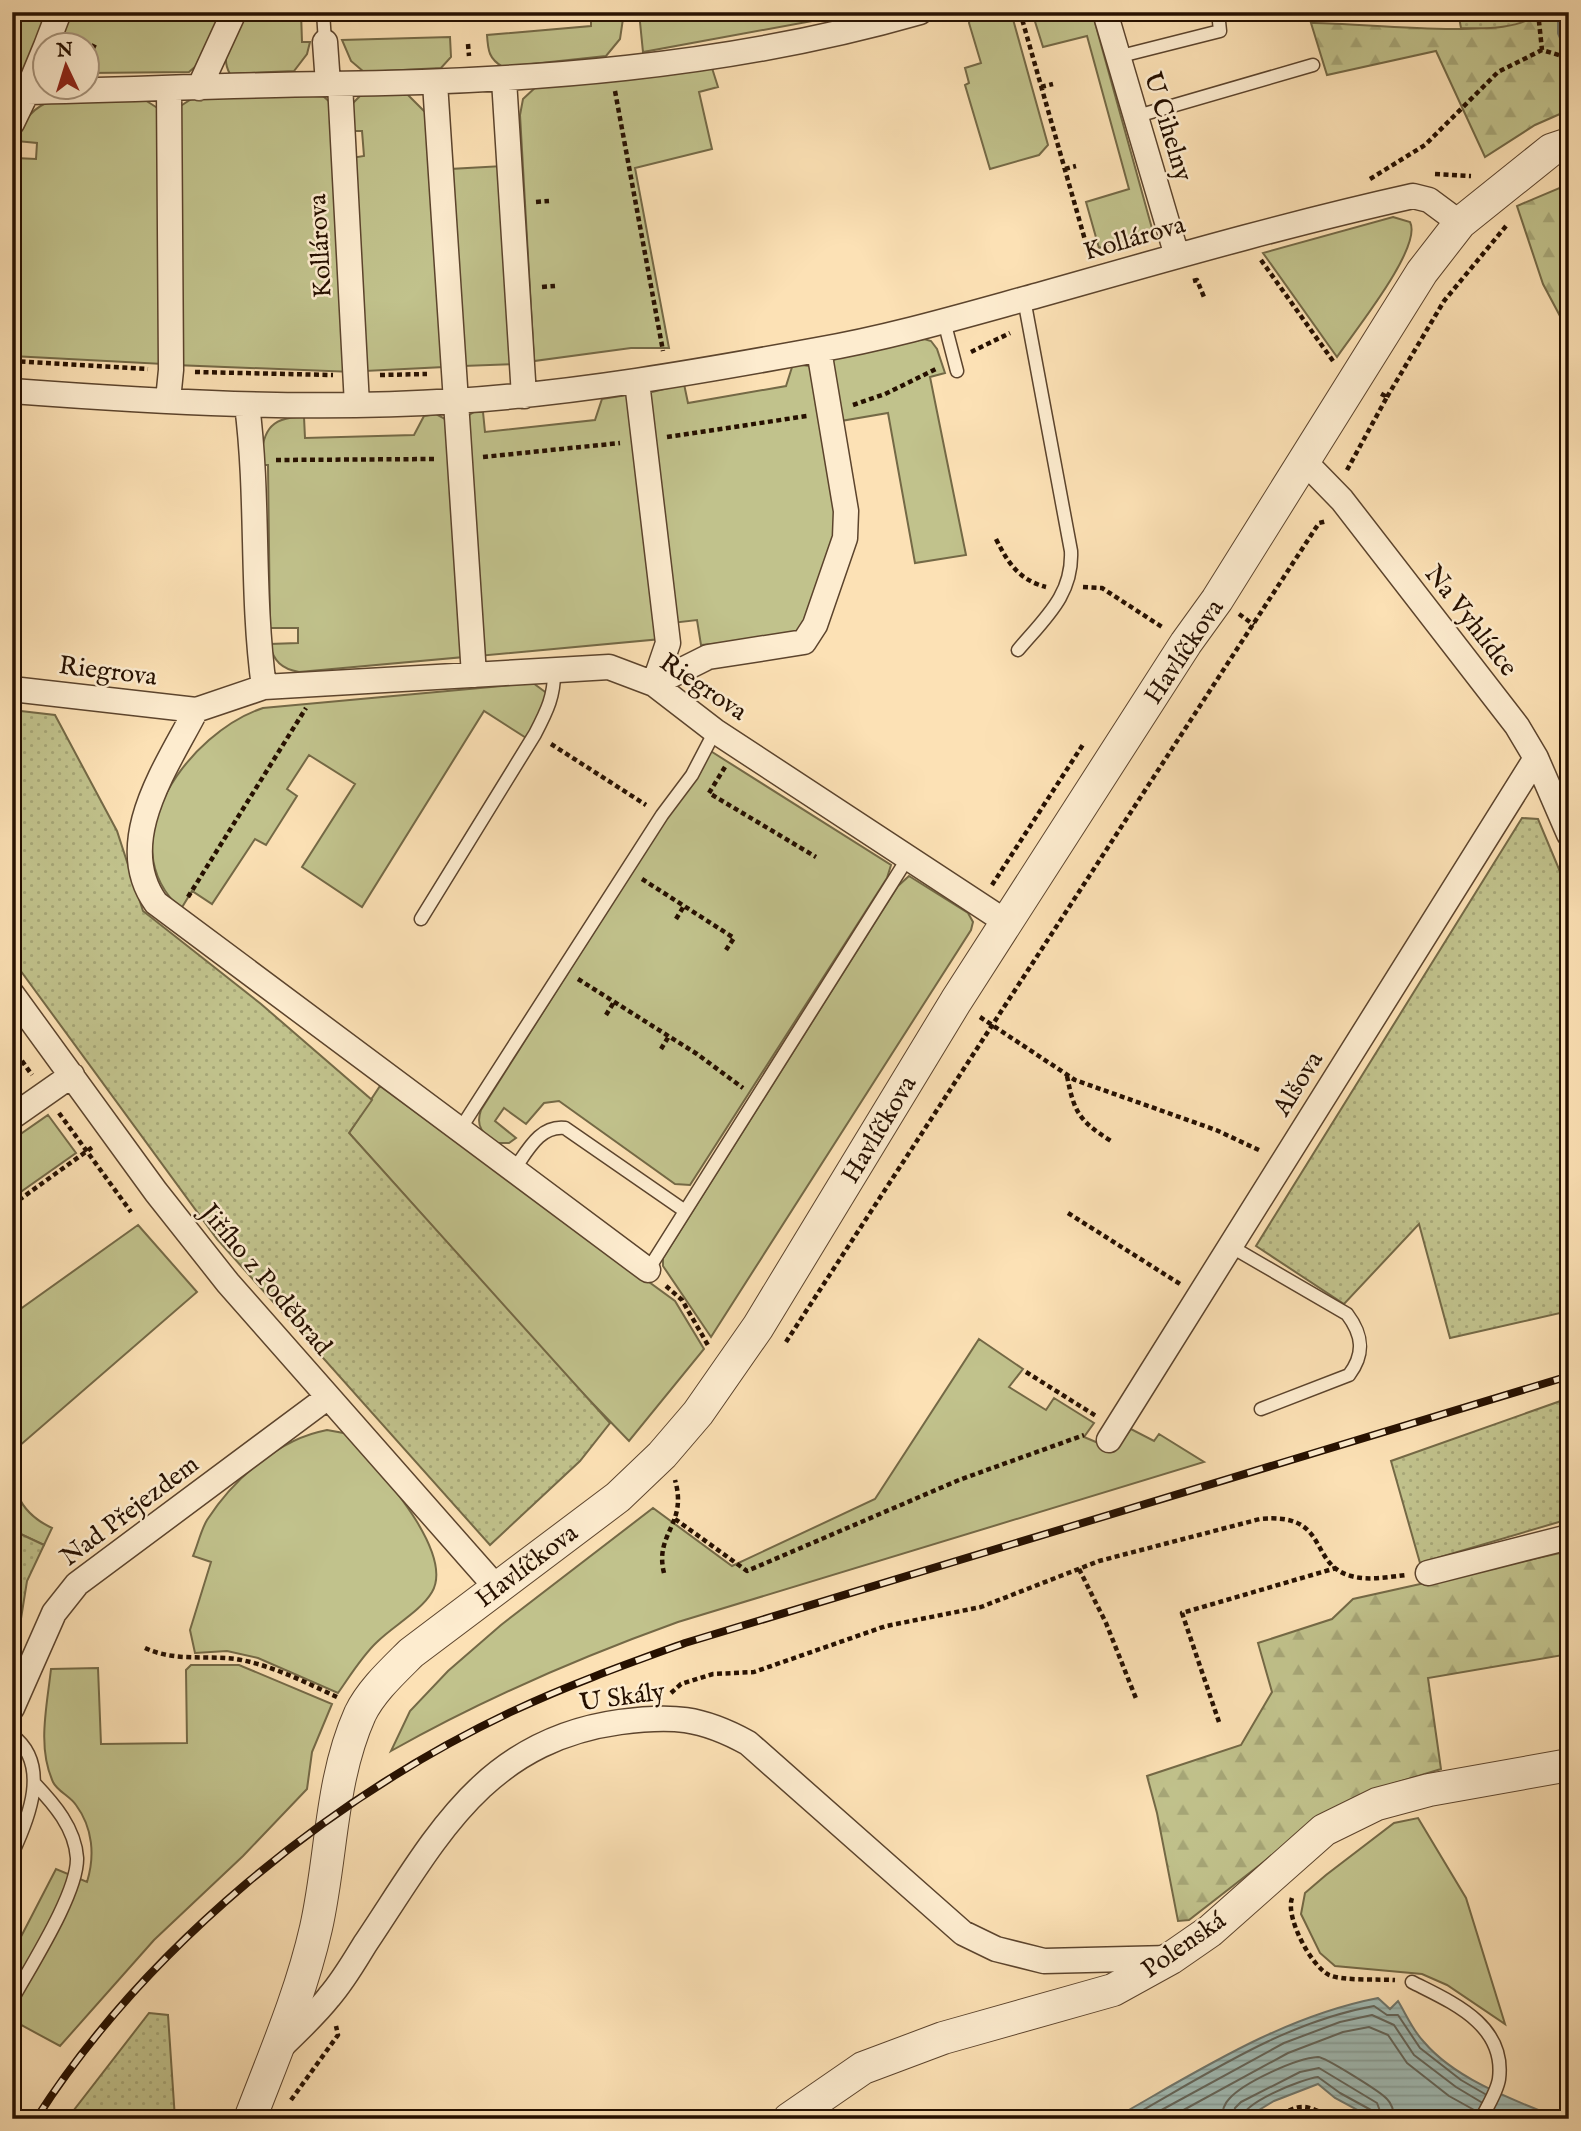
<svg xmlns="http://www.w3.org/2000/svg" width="1581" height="2131" viewBox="0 0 1581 2131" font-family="'IM FELL English',serif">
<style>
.green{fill:#c1c28c;stroke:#746946;stroke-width:2}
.forest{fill:url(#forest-firs);stroke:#746946;stroke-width:2}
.garden{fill:url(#garden-dots);stroke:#746946;stroke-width:2}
.water{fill:url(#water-rules);stroke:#70776d;stroke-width:2}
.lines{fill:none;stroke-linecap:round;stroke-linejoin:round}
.shore{stroke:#64665b;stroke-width:2}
.stream{stroke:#70776d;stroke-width:8}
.service-casing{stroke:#5c442d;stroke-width:15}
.minor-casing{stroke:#5c442d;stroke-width:27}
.tertiary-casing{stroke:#5c442d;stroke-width:34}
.path{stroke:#261000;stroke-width:4.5;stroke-dasharray:5 3.5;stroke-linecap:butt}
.service{stroke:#fdeccf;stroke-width:12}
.minor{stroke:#fdeccf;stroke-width:24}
.tertiary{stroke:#fdeccf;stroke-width:32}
.rail-casing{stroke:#261000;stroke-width:8}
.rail{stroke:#fdeccf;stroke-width:5;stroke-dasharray:16;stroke-linecap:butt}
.labels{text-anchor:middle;stroke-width:5;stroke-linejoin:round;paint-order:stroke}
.street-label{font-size:26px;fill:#261000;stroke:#fdeccf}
</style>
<defs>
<pattern id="forest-firs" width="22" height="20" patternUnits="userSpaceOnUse" patternTransform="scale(1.75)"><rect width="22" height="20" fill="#c1c28c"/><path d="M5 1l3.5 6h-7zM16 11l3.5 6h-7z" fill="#a6a677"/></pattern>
<pattern id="garden-dots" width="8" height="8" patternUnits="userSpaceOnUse" patternTransform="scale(1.75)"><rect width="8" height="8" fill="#c1c28c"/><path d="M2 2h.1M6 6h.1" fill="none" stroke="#a6a677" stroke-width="1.8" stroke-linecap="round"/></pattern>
<pattern id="water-rules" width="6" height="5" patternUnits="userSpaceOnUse" patternTransform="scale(1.75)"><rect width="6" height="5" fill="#a1bcb6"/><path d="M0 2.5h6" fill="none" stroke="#8aa19b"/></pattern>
</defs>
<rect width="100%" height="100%" fill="#fce1b5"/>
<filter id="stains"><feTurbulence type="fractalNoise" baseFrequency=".00286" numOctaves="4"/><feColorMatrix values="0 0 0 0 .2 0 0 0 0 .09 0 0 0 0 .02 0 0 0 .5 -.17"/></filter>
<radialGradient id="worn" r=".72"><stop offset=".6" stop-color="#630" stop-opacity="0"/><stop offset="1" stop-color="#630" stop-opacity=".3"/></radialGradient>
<path class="green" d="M 12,12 L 52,12 L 12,93 Z
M 65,12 L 222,12 L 196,66 L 189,72 L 88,73 L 88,46 L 51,46 Z
M 244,12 L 301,12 L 302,42 L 310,42 L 307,54 L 294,71 L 230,74 C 218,54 235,31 244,12 Z
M 591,12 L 624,12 L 620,39 L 606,56 L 503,67 C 489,59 488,51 487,35 L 591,26 Z
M 639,12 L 861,12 L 643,52 Z
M 971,12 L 1011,12 L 1048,145 L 1039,155 L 990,169 L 965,85 L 969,83 L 965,68 L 981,63 L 969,23 Z
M 1032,12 L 1092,12 L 1153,232 L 1099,248 L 1086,202 L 1129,189 L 1087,36 L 1043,47 Z
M 450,37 L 451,57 L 441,68 L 364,72 L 351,61 L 342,40 Z
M 712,68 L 718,87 L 699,92 L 712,149 L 635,168 L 669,348 L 631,348 L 534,361 L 520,115 L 523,99 L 537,86 Z
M 407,94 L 425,112 L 444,367 L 365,371 L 351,158 L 364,156 L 362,131 L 349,131 L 353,103 L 361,95 Z
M 322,95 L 333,105 L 353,372 L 175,365 L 179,107 L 193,98 Z
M 145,100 L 159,109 L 163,364 L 12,356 L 12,152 L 16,153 L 16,158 L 36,159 L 37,143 L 17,141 L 16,146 L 13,145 C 21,127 27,112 46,103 Z
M 503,166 L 515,364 L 463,366 L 450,169 Z
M 1393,217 L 1410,222 C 1423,247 1353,333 1337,357 L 1263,253 Z
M 924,339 L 931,341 L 937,349 L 945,373 L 930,377 L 966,555 L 915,563 L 888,413 L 835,422 L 829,365 L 836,358 Z
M 793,364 L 810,366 L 838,520 L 806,626 L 786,638 L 701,645 L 697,620 L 672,623 L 648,393 L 684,384 L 688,403 L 786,386 Z
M 627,395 L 661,639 L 478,656 L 466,417 L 474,412 L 483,412 L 485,432 L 595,420 L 602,399 Z
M 436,414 L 447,420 L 464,657 L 299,672 C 282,669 273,661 270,644 L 298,643 L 298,628 L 270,628 L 268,465 L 260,465 C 263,434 267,416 304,417 L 305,438 L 414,435 L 424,416 Z
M 533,683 L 552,697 L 531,741 L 484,711 L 362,907 L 302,867 L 355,784 L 309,755 L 287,789 L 297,796 L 266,845 L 255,839 L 212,904 L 192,891 L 181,909 C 107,842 190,732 263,708 Z
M 709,750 L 891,865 L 887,878 L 690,1185 L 675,1184 L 559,1101 L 544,1103 L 526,1124 L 504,1108 L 495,1121 L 516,1138 L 509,1143 L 497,1143 C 483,1134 475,1127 481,1110 Z
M 909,876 L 968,913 L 973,922 L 971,930 L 711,1337 L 663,1266 L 663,1258 L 898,886 Z
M 380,1086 L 675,1301 L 704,1349 L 629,1441 L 568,1378 L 349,1133 Z
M 48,1115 L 76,1153 L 12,1198 L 12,1140 Z
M 138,1225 L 197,1292 L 18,1447 C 6,1483 18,1512 52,1528 L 44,1545 L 12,1530 L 12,1315 Z
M 979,1339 L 1023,1369 L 1009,1387 L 1046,1410 L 1054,1398 L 1094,1423 L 1084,1437 L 1115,1450 L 1131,1429 L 1154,1441 L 1159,1434 L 1204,1462 L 678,1622 C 578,1658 483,1699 391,1751 L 410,1711 L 448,1671 L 501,1625 L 653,1508 L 732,1566 L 875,1499 Z
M 327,1430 L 349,1434 C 374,1465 456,1551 432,1592 C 421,1611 393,1626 377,1642 C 362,1656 350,1676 338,1693 L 258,1658 L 227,1651 L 195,1653 L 190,1630 L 211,1562 L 193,1556 C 198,1544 201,1530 207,1520 C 233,1480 278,1439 327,1430 Z
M 191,1665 L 239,1665 L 332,1704 L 312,1752 L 307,1789 L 243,1856 L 154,1940 L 60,2046 L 12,2020 L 12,1954 L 56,1869 L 87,1882 C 95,1856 93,1828 76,1805 C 70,1796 57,1791 53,1782 C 37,1747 47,1706 51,1669 L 98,1668 L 101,1744 L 187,1743 L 186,1670 Z
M 1418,1818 L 1466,1898 L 1505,2024 L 1447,1985 L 1422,1974 L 1335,1966 L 1320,1953 L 1301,1914 L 1305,1893 L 1326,1875 L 1394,1823 Z"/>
<path class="forest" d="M 1541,12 L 1569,12 L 1569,110 L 1535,125 L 1485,157 L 1436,51 L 1327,75 L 1311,23 C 1365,22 1502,43 1541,12 Z
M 1569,184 L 1569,333 L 1543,284 L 1517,206 Z
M 1569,1551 L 1569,1654 L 1428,1678 L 1441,1769 L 1392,1784 L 1314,1823 L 1189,1920 L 1178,1921 L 1157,1813 L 1147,1776 L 1241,1745 L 1272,1692 L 1258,1643 L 1332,1619 L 1353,1599 Z"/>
<path class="garden" d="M 1458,12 L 1541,12 C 1520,29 1487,29 1461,28 Z
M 12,710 L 55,715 L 117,831 L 143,911 L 261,1004 L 372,1100 L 349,1133 L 610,1423 L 580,1461 L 490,1545 L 217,1239 L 12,959 Z
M 1522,818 L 1538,819 L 1569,893 L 1569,1311 L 1450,1338 L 1419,1224 L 1344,1304 L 1256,1246 Z
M 1569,1398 L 1569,1519 L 1420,1563 L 1391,1461 Z
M 12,1530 L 44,1545 L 27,1581 L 12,1675 Z
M 149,2013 L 168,2015 L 175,2119 L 67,2119 Z"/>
<path class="water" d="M 1378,1998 L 1390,2009 L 1398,2001 C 1406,2014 1413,2031 1424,2042 C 1456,2080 1516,2101 1561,2119 L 1374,2119 L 1335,2098 L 1318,2084 L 1274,2101 L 1244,2119 L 1113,2119 C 1198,2071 1281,2017 1378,1998 Z"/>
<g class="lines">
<path class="shore" d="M 1127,2119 C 1206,2075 1284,2022 1374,2006 L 1387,2015 L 1398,2015 L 1420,2048 L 1461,2080 L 1485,2094
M 1145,2119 L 1284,2043 L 1340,2022 L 1372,2015 L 1394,2025 L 1414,2055 L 1456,2087 L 1481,2102
M 1167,2119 L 1288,2053 L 1343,2032 L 1369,2027 L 1388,2035 L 1407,2063 L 1449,2096 L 1476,2111
M 1222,2119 C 1222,2111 1224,2104 1229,2099 C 1243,2083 1296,2058 1318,2057 C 1325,2057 1381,2092 1387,2099 C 1392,2104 1394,2111 1394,2119
M 1233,2119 L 1235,2108 L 1241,2102 L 1300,2072 L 1319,2068 L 1377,2103 L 1383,2119
M 1241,2119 C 1244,2102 1302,2079 1318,2077 L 1340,2093 L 1371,2110 L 1375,2119"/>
<path class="stream" d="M 1561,12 L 1561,33 L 1569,51"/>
<defs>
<path id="service" d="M 323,12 L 325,42
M 1117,57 L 1220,31 L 1218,12
M 1134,117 L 1313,65
M 944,321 L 957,371
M 1018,650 C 1045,618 1073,595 1071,551 L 1024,299
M 421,919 L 535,734 C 547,711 555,695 554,669
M 459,1131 L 662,815 L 692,775 L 715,731
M 513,1171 C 527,1152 539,1125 565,1128 L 685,1211
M 1230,1246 L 1347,1314 C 1363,1335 1365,1354 1349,1375 L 1261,1409
M 648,1270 L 909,856
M 12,1735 C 51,1764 29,1818 12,1854
M 1412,1982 C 1451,2002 1506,2024 1499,2079 C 1497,2092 1487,2107 1481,2119
M 12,2000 C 30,1967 78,1893 77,1858 C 75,1828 54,1804 35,1784"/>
<path id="minor" d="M 1105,12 L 1177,256
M 325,42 L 328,84
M 46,46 L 59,12
M 504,80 L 524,396
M 435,83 L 474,675
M 340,84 L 357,405
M 199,88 L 234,12
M 27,92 L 46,46
M 12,123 L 27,92 C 127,90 228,85 328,84 C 526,82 729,67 920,12
M 637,382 L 668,643 L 654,684
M 12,391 C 159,402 308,411 456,401 C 577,393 697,372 817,350 C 892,337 966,315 1039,295 C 1163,260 1287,224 1413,196 L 1429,200 L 1460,223
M 168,400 L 171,370 L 169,89
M 247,405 C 259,498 251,593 264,687
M 1303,460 L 1342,500 L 1517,726 L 1536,758 L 1569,834
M 654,684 L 708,657 L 804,642 L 815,625 L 845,538 L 846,511 L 819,350
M 12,689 L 196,710 L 264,687 L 609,667 L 654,684 L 715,731 L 1006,922
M 196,710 C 168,765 112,842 156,903 L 648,1270
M 12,994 L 156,1192 L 228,1283 L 496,1587
M 12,1117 L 72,1075
M 1109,1440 L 1536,758
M 1428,1573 L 1569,1537
M 12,1708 L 54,1613 L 77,1584 L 328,1397
M 281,2047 C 297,2031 315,2015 329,1997 C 343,1981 354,1962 365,1944 C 435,1840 482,1741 620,1722 C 672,1715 701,1717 748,1743 L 963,1933 L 996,1949 L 1044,1961 L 1170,1958"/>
<path id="tertiary" d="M 250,2119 C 274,2056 301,1994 316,1928 C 332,1857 330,1781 360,1714 C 371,1691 393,1671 411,1653 L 618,1497 L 662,1455 L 698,1413 L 758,1327 L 956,1001 L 1186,643 L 1217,600 L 1422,272 L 1460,223 L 1551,150 L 1569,144
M 789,2119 L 863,2068 L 943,2038 L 1113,1990 L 1171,1958 L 1210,1931 L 1324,1830 L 1377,1804 L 1429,1790 L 1569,1765"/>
</defs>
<use href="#service" class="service-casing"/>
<use href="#minor" class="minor-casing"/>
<use href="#tertiary" class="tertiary-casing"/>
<path class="path" d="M 1020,12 L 1089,254
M 1538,12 L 1542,50 L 1569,58
M 76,38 L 99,49
M 468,44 L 469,56
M 1041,87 L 1053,84
M 615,91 L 663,351
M 1065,169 L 1076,166
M 1435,174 L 1471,176
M 1370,179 L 1425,145 L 1498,72 L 1542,50
M 536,202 L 549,201
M 1261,260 L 1333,361
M 1193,281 L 1197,280 L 1204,297
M 542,287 L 555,286
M 971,352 L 1010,333
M 12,361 L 148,369
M 195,372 L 333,375
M 380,375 L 427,374
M 1387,397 L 1444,301 L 1506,226
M 853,405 L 885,394 L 938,368
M 667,437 L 807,416
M 483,457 L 620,443
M 276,460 L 436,459
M 1347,470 L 1387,397 L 1378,392
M 996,539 C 1008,563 1019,580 1046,587
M 1083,587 L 1102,588 L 1162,627
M 1239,614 L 1254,625
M 551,744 L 646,805
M 725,767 L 709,793 L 816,857
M 642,879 L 734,938 L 726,950
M 992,885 L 1084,743
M 188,897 L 306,708
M 676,919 L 684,906
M 578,979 L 697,1054 L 743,1088
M 606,1015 L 614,1002
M 980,1017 L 1075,1080 L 1216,1130 L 1261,1151
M 12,1047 L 32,1075
M 661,1049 L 669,1036
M 1067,1076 C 1074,1112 1079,1121 1111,1141
M 59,1113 L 131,1212
M 12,1205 L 94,1146
M 1068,1213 L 1180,1284
M 666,1286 L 682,1300 L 709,1347
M 786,1342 L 1319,523 L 1327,521
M 1026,1372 L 1096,1416
M 675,1519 L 747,1571 L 959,1480 L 1084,1435
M 1079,1569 L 1106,1623 L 1137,1701
M 664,1573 C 654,1533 688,1525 675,1480
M 145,1648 C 175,1662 205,1655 236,1659 C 272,1665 307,1683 339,1698
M 671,1693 L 681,1684 L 713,1674 L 754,1672 L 886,1626 L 981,1607 L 1099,1561 L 1260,1519 C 1331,1512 1307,1564 1351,1576 C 1368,1581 1388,1577 1406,1575
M 1219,1722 L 1182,1613 L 1336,1568
M 1292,1898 C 1285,1917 1311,1966 1329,1975 C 1343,1981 1378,1979 1395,1980
M 291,2100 L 338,2035 L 336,2026
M 1274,2119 C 1301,2102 1306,2104 1333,2119"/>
<use href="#service" class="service"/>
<use href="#minor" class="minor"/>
<use href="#tertiary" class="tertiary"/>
<defs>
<path id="rail" d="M 36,2119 C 146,1947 329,1798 513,1711 C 568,1685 627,1664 685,1643 L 1569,1376"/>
</defs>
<use href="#rail" class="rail-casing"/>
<use href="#rail" class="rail"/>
</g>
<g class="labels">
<g class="street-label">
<text transform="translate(1169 126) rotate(73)" y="9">U Cihelny</text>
<text transform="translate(1134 237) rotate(-16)" y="9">Kollárova</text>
<text transform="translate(319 246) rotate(-93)" y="9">Kollárova</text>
<text transform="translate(1472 620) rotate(52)" y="9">Na Vyhlídce</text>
<text transform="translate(1183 651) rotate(-56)" y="9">Havlíčkova</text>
<text transform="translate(108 670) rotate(7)" y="9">Riegrova</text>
<text transform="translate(704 686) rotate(34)" y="9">Riegrova</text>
<text transform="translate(1297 1083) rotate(-58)" y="9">Alšova</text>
<text transform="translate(878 1129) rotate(-59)" y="9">Havlíčkova</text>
<text transform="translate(267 1279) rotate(50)" y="9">Jiřího z Poděbrad</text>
<text transform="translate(129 1510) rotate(-37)" y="9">Nad Přejezdem</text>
<text transform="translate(526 1565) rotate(-37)" y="9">Havlíčkova</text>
<text transform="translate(622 1696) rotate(-8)" y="9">U Skály</text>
<text transform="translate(1183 1944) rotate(-35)" y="9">Polenská</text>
</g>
</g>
<rect width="1581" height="2131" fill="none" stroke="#fce1b5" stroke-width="42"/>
<rect x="14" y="14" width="1553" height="2103" fill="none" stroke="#261000" stroke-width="3.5"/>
<rect x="21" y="21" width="1539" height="2089" fill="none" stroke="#261000" stroke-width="2"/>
<g transform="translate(66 66) rotate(356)"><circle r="33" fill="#fdeccf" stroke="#a7947c" stroke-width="2"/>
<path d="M0-5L12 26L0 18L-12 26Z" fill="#8f2418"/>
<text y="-10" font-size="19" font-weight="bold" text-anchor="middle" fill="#261000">N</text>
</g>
<rect width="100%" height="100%" filter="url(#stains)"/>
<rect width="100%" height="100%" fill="url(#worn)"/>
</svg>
